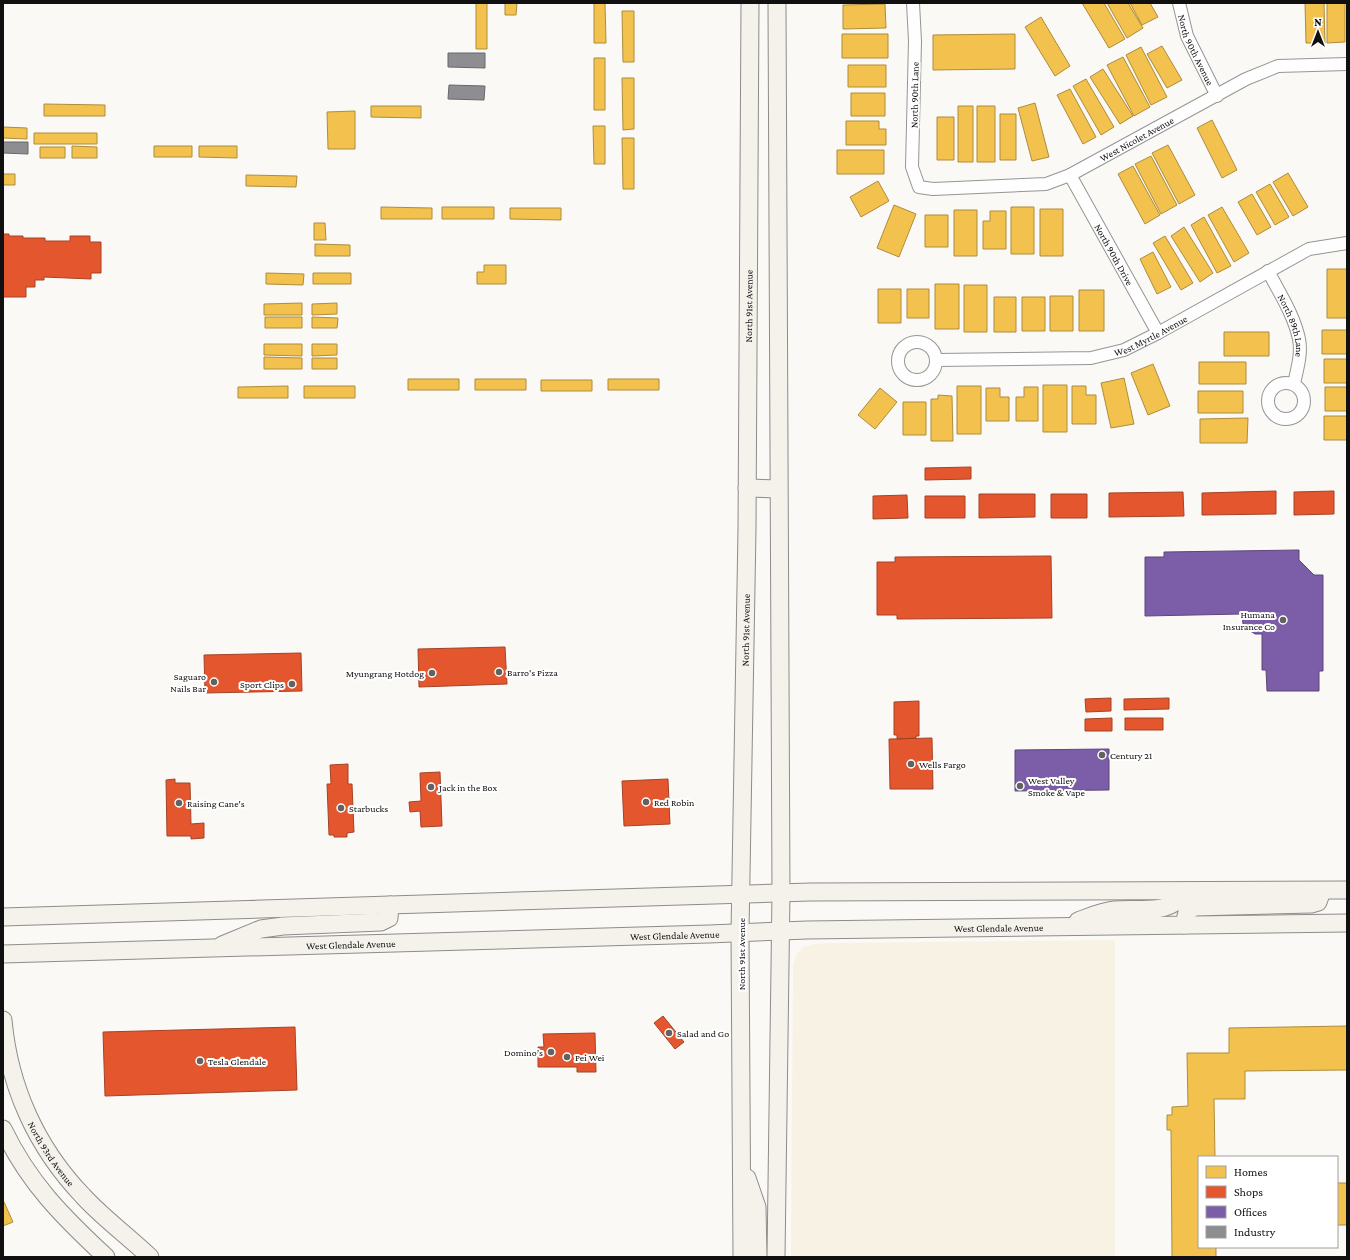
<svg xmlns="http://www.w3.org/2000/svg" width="1350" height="1260" viewBox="0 0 1350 1260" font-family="'Crimson Pro',serif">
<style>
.farmland{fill:#f7f2e3}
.homes{fill:#f2c14e;stroke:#ae8c3b}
.shops{fill:#e4572e;stroke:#a44225}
.offices{fill:#7b5ea7;stroke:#5b477a}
.industry{fill:#8d8d92;stroke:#68686b}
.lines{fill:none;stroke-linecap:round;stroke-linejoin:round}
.street-casing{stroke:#969594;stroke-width:14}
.secondary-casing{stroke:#8c8c8a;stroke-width:19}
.street{stroke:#fefefe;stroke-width:12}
.secondary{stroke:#f5f2ec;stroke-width:17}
.poi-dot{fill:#626260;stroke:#fff;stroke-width:1.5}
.labels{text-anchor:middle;stroke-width:4;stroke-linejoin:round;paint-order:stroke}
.street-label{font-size:10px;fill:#101010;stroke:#fff}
.poi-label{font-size:10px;fill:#101010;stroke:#fff;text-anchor:start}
</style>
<rect width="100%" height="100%" fill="#fbf9f6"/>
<path class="farmland" d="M 1115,940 L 1115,1257 L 791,1257 L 793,966 L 796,955 L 803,947 L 815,944 L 831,943 Z"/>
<path class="homes" d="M 476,3 L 487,3 L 487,49 L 476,49 Z
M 505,3 L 517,3 L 516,15 L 505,15 Z
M 594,3 L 605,3 L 606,43 L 594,43 Z
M 1082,3 L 1104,3 L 1125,39 L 1109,48 Z
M 1107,3 L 1128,3 L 1143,28 L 1127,38 Z
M 1130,3 L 1150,3 L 1158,17 L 1142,25 Z
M 1305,3 L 1324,3 L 1325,43 L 1306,43 Z
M 1327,3 L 1345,3 L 1345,42 L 1327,43 Z
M 885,4 L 886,28 L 843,29 L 843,5 Z
M 622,11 L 634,11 L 634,62 L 623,62 Z
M 1041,17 L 1070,66 L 1055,76 L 1025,27 Z
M 842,34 L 888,34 L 888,58 L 842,58 Z
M 1015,34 L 1015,69 L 933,70 L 933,35 Z
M 1162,46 L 1182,80 L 1167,88 L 1147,54 Z
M 1141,47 L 1167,97 L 1151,105 L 1126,55 Z
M 1123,57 L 1150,107 L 1134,116 L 1107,65 Z
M 594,58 L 605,58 L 605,110 L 594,110 Z
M 848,65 L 886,65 L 886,87 L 848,87 Z
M 1103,69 L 1133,116 L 1120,124 L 1090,77 Z
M 622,78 L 634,78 L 634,129 L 623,130 Z
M 1086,79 L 1114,127 L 1101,135 L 1073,86 Z
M 1070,89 L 1096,137 L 1083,144 L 1057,95 Z
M 851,93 L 885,93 L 885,116 L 851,116 Z
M 1035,103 L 1049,157 L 1032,161 L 1018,108 Z
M 44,104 L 105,105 L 105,116 L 44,116 Z
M 371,106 L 421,106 L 421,118 L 371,117 Z
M 958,106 L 973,106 L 973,162 L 958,162 Z
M 977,106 L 995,106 L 995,162 L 977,162 Z
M 355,111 L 355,149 L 328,149 L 327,112 Z
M 1000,114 L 1016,114 L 1016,160 L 1000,160 Z
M 937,117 L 954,117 L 954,160 L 937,160 Z
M 1212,120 L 1237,170 L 1222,178 L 1197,128 Z
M 846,121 L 879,121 L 879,129 L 886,129 L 886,145 L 846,145 Z
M 593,126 L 605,126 L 605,164 L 594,164 Z
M 3,127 L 27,128 L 27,139 L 3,138 Z
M 34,133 L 97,133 L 97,144 L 34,144 Z
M 622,138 L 634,138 L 634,189 L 623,189 Z
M 1168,145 L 1195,195 L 1179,204 L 1152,153 Z
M 72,146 L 97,147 L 97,158 L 72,158 Z
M 154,146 L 192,146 L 192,157 L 154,157 Z
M 199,146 L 237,146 L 237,158 L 199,157 Z
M 40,147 L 65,147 L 65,158 L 40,158 Z
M 837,150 L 884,150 L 884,174 L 837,174 Z
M 1151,156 L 1177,205 L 1161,214 L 1135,164 Z
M 1133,166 L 1160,215 L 1145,224 L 1118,174 Z
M 1288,173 L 1308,207 L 1293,216 L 1273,182 Z
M 3,174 L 15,174 L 15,185 L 3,185 Z
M 246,175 L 297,176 L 296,187 L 246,186 Z
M 878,181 L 889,201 L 861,217 L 850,197 Z
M 1270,184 L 1289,217 L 1275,225 L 1256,192 Z
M 1252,194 L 1271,227 L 1257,235 L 1238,202 Z
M 894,205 L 916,214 L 899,257 L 877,248 Z
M 381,207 L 432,208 L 432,219 L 381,219 Z
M 442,207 L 494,207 L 494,219 L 442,219 Z
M 1011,207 L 1034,207 L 1034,254 L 1011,254 Z
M 1222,207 L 1249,253 L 1234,262 L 1208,215 Z
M 510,208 L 561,208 L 561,220 L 510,219 Z
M 1040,209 L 1063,209 L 1063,256 L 1040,256 Z
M 954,210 L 977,210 L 977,256 L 954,256 Z
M 990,211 L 1006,211 L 1006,249 L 983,249 L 983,221 L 990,221 Z
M 925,215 L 948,215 L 948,247 L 925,247 Z
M 1204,217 L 1231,266 L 1217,273 L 1191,225 Z
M 314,223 L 325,223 L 326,240 L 314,240 Z
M 1184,227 L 1213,273 L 1200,282 L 1171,236 Z
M 1165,236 L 1193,283 L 1181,290 L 1153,243 Z
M 315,244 L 350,245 L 350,256 L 315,256 Z
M 1153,252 L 1171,287 L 1157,294 L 1140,259 Z
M 484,265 L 506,265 L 506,284 L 477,284 L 477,272 L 484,272 Z
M 1327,269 L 1347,269 L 1347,318 L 1327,318 Z
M 266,273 L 304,274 L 303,285 L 266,284 Z
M 313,273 L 351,273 L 351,284 L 313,284 Z
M 935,284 L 959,284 L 959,329 L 935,329 Z
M 964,285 L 987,285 L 987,332 L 964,332 Z
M 878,289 L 901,289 L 901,323 L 878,323 Z
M 907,289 L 929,289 L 929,318 L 907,318 Z
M 1079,290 L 1104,290 L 1104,331 L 1079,331 Z
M 1050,296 L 1073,296 L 1073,331 L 1050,331 Z
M 994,297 L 1016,297 L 1016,332 L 994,332 Z
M 1022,297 L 1045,297 L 1045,331 L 1022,331 Z
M 302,303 L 302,315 L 264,315 L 264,304 Z
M 337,303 L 337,314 L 312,315 L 312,304 Z
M 265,317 L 302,317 L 302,328 L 265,328 Z
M 312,317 L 338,318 L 337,328 L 312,328 Z
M 1322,330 L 1347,330 L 1347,354 L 1322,354 Z
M 1224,332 L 1269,332 L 1269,356 L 1224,356 Z
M 264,344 L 302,344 L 302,356 L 264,355 Z
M 312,344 L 337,344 L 337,355 L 312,356 Z
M 264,357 L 302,358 L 302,369 L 264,369 Z
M 312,358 L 337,358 L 337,369 L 312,369 Z
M 1324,359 L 1347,359 L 1347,383 L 1324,383 Z
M 1199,362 L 1246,362 L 1246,384 L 1199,384 Z
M 1153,364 L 1170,406 L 1148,415 L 1131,373 Z
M 1124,378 L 1134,424 L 1111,428 L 1101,383 Z
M 408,379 L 459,379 L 459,390 L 408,390 Z
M 475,379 L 526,379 L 526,390 L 475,390 Z
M 608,379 L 659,379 L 659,390 L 608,390 Z
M 541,380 L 592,380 L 592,391 L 541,391 Z
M 1043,385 L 1067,385 L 1067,432 L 1043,432 Z
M 288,386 L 288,398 L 238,398 L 238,387 Z
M 304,386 L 355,386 L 355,398 L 304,398 Z
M 957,386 L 981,386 L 981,434 L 957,434 Z
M 1072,386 L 1086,386 L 1086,395 L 1096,395 L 1096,424 L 1072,424 Z
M 1024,387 L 1038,387 L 1038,421 L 1016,421 L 1016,397 L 1024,397 Z
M 1325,387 L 1347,387 L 1347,411 L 1325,411 Z
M 880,388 L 897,402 L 875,429 L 858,415 Z
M 986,388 L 1000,388 L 1000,397 L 1009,397 L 1009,421 L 986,421 Z
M 1198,391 L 1243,391 L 1243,413 L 1198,413 Z
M 938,395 L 952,396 L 953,441 L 931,441 L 931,399 L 938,399 Z
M 903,402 L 926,402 L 926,435 L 903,435 Z
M 1324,416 L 1347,416 L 1347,440 L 1324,440 Z
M 1248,418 L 1247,443 L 1200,443 L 1200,419 Z
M 1347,1026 L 1347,1070 L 1245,1071 L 1245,1099 L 1214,1099 L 1215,1157 L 1199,1157 L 1199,1247 L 1216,1247 L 1216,1257 L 1172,1257 L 1171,1130 L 1167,1130 L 1167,1115 L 1172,1115 L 1172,1107 L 1188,1106 L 1187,1053 L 1229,1053 L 1229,1028 Z
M 1337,1183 L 1347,1183 L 1347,1225 L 1337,1225 Z
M 4,1202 L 13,1222 L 3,1226 L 3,1203 Z"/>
<path class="shops" d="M 3,234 L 9,234 L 9,236 L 23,236 L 23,238 L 45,238 L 45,241 L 70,241 L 70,236 L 90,236 L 90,242 L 101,242 L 101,273 L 91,273 L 91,279 L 44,277 L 44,280 L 35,280 L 35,287 L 26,287 L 26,297 L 3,297 Z
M 971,467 L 971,479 L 925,480 L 925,468 Z
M 1276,491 L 1276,514 L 1202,515 L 1202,493 Z
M 1334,491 L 1334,514 L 1294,515 L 1294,492 Z
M 1183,492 L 1184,516 L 1109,517 L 1109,493 Z
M 979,494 L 1035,494 L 1035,517 L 979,518 Z
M 1051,494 L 1087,494 L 1087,518 L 1051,518 Z
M 907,495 L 908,518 L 873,519 L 873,496 Z
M 925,496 L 965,496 L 965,518 L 925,518 Z
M 1051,556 L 1052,618 L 897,619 L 897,615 L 877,615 L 877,562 L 895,562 L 895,557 Z
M 505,647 L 507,684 L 419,687 L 418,649 Z
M 301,653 L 302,691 L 205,693 L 204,655 Z
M 1111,698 L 1111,711 L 1086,712 L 1085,699 Z
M 1169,698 L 1169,709 L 1124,710 L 1124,699 Z
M 919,701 L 919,736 L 916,736 L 916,738 L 897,739 L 897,735 L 894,735 L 894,702 Z
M 1112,718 L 1112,731 L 1085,731 L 1085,719 Z
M 1125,718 L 1163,718 L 1163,730 L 1125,730 Z
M 932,738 L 933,789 L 890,789 L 889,739 Z
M 348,764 L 348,784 L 352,784 L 354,832 L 347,833 L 347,837 L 334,837 L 334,835 L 329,835 L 327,784 L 331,784 L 330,765 Z
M 440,772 L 442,826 L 421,827 L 420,811 L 410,812 L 409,802 L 421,801 L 420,773 Z
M 175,779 L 175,783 L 190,783 L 191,824 L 204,823 L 204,838 L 191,839 L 191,836 L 167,836 L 166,780 Z
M 668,779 L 670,824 L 624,826 L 622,781 Z
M 663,1016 L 684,1042 L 675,1049 L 654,1023 Z
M 295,1027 L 297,1090 L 105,1096 L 103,1032 Z
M 595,1033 L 596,1072 L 577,1072 L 577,1067 L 538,1067 L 538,1047 L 544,1047 L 543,1034 Z"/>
<path class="offices" d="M 1299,550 L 1299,560 L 1314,575 L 1323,575 L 1323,671 L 1319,671 L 1319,691 L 1267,691 L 1266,670 L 1262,670 L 1262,634 L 1255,634 L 1249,630 L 1243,624 L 1242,614 L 1145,616 L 1145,557 L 1164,557 L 1164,552 Z
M 1109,749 L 1109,790 L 1015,791 L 1015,750 Z"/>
<path class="industry" d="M 448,53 L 485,53 L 485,68 L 448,67 Z
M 449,85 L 485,86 L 484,100 L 448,99 Z
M 3,142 L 28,142 L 28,154 L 3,153 Z"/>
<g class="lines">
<defs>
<g id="street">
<path id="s1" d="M 913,3 L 915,41 L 912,167 L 919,187 L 933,189 L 1046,184 L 1070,175 L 1246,79 L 1278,66 L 1347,64"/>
<path id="s2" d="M 1179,3 L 1187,36 L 1217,96"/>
<path id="s3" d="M 1070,175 L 1158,333"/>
<path id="s4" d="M 1268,271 C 1279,292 1294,315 1299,339 C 1302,354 1297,369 1294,384"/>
<circle cx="917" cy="361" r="19"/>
<path id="s5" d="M 936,360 L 1091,358 L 1124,350 L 1158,333 L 1309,249 L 1347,243"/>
<circle cx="1286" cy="401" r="18"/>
</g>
<g id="secondary">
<path d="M 747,488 L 778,489"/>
<path d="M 3,917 L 810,892 L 1347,890"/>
<path d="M 1078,921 C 1089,917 1102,911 1114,910 C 1144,907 1166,917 1188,891"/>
<path d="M 1184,925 L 1187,912 L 1194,907 L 1311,904 L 1318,902 L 1322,891"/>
<path d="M 222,945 L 261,929 L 283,926 L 381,922 L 389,918 L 390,905"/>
<path id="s6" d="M 3,954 L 709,934 L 807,930 L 1347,923"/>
<path id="s7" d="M 3,1020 C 9,1086 36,1147 83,1196 C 103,1218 128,1236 150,1257"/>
<path d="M 3,1129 C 29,1183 62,1216 106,1257"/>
<path d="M 747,1178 L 757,1207 L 758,1257"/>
<path id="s8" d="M 742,1257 L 740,933 L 747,529 L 750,3"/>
<path d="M 776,1257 L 781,893 L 777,3"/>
</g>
</defs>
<use href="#street" class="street-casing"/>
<use href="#secondary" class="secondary-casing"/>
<use href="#street" class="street"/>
<use href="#secondary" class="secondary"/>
</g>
<g class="poi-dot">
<circle cx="1283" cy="620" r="4"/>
<circle cx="499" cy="672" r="4"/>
<circle cx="432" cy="673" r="4"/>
<circle cx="214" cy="682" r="4"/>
<circle cx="292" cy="684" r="4"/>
<circle cx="1102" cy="755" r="4"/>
<circle cx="911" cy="764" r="4"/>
<circle cx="1020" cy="786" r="4"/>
<circle cx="431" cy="787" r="4"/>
<circle cx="646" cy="802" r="4"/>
<circle cx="179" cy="803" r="4"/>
<circle cx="341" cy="808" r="4"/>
<circle cx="669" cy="1033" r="4"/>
<circle cx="551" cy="1052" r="4"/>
<circle cx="567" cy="1057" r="4"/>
<circle cx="200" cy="1061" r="4"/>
</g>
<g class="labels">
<g class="street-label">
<text dy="4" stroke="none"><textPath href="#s2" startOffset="50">North 90th Avenue</textPath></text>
<text transform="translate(914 95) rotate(-89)" y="4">North 90th Lane</text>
<text dy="4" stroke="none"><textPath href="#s1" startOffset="414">West Nicolet Avenue</textPath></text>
<text dy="4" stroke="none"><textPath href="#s3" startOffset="91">North 90th Drive</textPath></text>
<text dy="4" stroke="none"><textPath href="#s8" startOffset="951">North 91st Avenue</textPath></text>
<text dy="4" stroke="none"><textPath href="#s4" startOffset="60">North 89th Lane</textPath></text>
<text dy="4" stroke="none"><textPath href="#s5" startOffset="219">West Myrtle Avenue</textPath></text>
<text dy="4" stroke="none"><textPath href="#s8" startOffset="627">North 91st Avenue</textPath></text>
<text dy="4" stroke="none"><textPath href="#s6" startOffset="996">West Glendale Avenue</textPath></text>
<text dy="4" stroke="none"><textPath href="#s6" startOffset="672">West Glendale Avenue</textPath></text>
<text dy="4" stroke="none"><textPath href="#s6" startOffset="348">West Glendale Avenue</textPath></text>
<text transform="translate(741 954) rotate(-90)" y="4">North 91st Avenue</text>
<text dy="4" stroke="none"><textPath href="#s7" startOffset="144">North 93rd Avenue</textPath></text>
</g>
<g class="poi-label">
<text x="1275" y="618" text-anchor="end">Humana<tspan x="1275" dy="12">Insurance Co</tspan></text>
<text x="507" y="676">Barro's Pizza</text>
<text x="424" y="677" text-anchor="end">Myungrang Hotdog</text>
<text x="206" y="680" text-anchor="end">Saguaro<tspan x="206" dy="12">Nails Bar</tspan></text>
<text x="284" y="688" text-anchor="end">Sport Clips</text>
<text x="1110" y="759">Century 21</text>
<text x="919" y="768">Wells Fargo</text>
<text x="1028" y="784">West Valley<tspan x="1028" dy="12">Smoke &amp; Vape</tspan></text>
<text x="439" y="791">Jack in the Box</text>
<text x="654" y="806">Red Robin</text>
<text x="187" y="807">Raising Cane's</text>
<text x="349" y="812">Starbucks</text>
<text x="677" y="1037">Salad and Go</text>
<text x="543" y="1056" text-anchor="end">Domino’s</text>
<text x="575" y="1061">Pei Wei</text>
<text x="208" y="1065">Tesla Glendale</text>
</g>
</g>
<rect width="1350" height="1260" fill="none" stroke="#101010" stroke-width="8"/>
<rect x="1198" y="1156" width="140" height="92" fill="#ffffff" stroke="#9f9f9f"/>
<rect x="1206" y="1166" width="20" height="12" fill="#f2c14e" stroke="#9f9f9f"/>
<text x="1234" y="1176" font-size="12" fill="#101010">Homes</text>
<rect x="1206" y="1186" width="20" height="12" fill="#e4572e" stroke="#9f9f9f"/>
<text x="1234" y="1196" font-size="12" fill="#101010">Shops</text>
<rect x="1206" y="1206" width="20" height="12" fill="#7b5ea7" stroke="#9f9f9f"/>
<text x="1234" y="1216" font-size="12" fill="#101010">Offices</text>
<rect x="1206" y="1226" width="20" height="12" fill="#8d8d92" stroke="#9f9f9f"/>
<text x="1234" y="1236" font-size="12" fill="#101010">Industry</text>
<g transform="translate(1318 32)" stroke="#ffffff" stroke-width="3" paint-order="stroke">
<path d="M0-3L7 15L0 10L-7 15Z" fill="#101010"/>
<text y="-6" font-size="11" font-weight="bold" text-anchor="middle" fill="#101010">N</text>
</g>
</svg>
